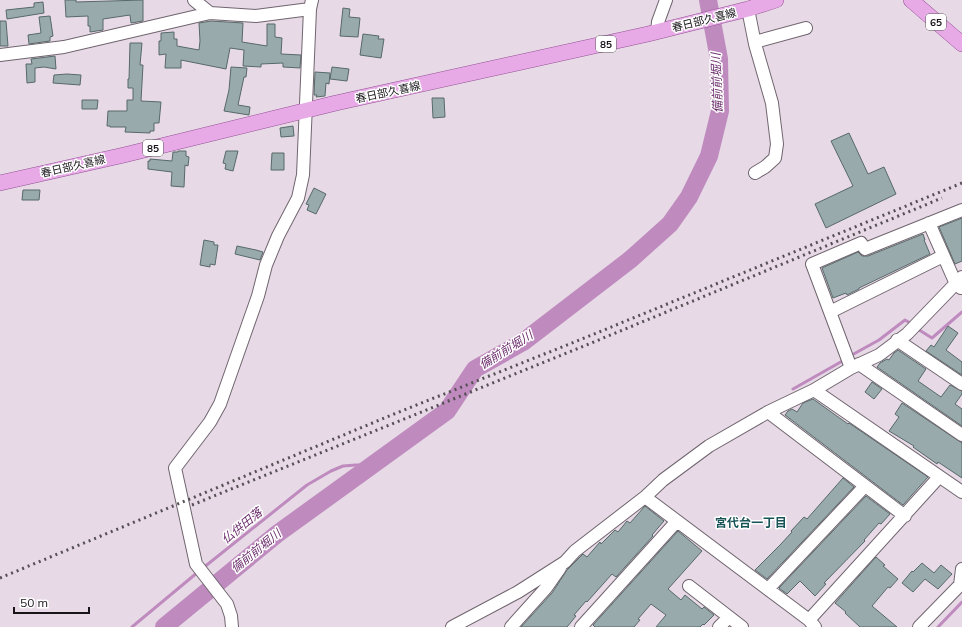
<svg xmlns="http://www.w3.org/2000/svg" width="962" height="627" viewBox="0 0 962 627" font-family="Mulish,'Noto Sans JP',sans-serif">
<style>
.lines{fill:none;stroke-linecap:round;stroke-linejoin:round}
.stream{stroke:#bf8bbf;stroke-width:3}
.river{stroke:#bf8bbf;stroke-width:18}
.building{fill:#98aaab;stroke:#576969}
.minor-casing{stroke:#70656f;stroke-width:14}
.major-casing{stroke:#945194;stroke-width:16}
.minor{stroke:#fff;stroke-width:12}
.major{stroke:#e7aae7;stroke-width:15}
.rail{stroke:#564f55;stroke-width:3;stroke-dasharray:2 4;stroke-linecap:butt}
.labels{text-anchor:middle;stroke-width:3;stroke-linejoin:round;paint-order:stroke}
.shield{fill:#fff;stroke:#5d5a5d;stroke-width:1}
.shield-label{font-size:10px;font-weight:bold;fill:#181418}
.street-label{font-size:11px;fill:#181418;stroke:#fff}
.water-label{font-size:12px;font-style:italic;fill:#6a2c6b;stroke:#fff}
.neighbourhood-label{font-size:12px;font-weight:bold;fill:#185457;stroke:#fff}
</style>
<rect width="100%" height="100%" fill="#e7dae6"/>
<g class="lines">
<path class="stream" d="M 916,328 L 932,338 L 962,312
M 850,356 L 879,340 L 905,320 L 912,324
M 793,389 L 846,359
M 203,568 L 307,485 L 331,471 L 343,466 L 356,465 L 374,465
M 132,627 L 198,572
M 938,627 L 962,602"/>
<path class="river" d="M 164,627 L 277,534 L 447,411 L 475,369 L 523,342 L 631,259 L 670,224 L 689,197 L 709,156 L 720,111 L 719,59 L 708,0"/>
</g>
<path class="building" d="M 65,0 L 76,0 L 76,2 L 143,0 L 143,21 L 131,23 L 130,15 L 103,19 L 103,30 L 90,32 L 90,26 L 88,26 L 88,16 L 66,17 Z
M 43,2 L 44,13 L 7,19 L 6,10 L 34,7 L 34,3 Z
M 343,8 L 350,9 L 349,17 L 360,18 L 358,37 L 340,36 Z
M 50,16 L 53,36 L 50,37 L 50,41 L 29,44 L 28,35 L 41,33 L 39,17 Z
M 0,21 L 6,21 L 8,46 L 0,46 Z
M 211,21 L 243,23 L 242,42 L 267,46 L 267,24 L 275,24 L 275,37 L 282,38 L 281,54 L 301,55 L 300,68 L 283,67 L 283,63 L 261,64 L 261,67 L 243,66 L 244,50 L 230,48 L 226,69 L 181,60 L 181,68 L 165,68 L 166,54 L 159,55 L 159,41 L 161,41 L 161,33 L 174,32 L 174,39 L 177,39 L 177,46 L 199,50 L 200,41 L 199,23 Z
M 363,34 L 379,36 L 378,39 L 384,39 L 381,58 L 360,55 Z
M 130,43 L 142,43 L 140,65 L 143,65 L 141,101 L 161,102 L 159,123 L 154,123 L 154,131 L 150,131 L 150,133 L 125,132 L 126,127 L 110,127 L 110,126 L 107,126 L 108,111 L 127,111 L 127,100 L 133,100 L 133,88 L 128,88 L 128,79 L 129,79 Z
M 55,56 L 56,69 L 44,67 L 35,68 L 35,82 L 27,83 L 26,64 L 32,64 L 31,59 Z
M 231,67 L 247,68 L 246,77 L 244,77 L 238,105 L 250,107 L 249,115 L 224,111 L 229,90 Z
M 332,67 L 349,69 L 347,81 L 330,79 Z
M 315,72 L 330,73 L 329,84 L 326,83 L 325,96 L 316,97 L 317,95 L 314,95 Z
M 67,74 L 81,75 L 80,85 L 53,83 L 54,75 Z
M 432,98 L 444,98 L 445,117 L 433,118 Z
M 82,100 L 98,100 L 97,109 L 82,109 Z
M 293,126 L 294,136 L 281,137 L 280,128 Z
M 849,133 L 868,174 L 884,167 L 896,194 L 826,228 L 815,204 L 853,186 L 831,141 Z
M 178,151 L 186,151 L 186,156 L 189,157 L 188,166 L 185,165 L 184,187 L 171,186 L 172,172 L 148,169 L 148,161 L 150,161 L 150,159 L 172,161 L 173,152 L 178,152 Z
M 226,151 L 238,151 L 233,171 L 225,169 L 226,164 L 223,163 Z
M 272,153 L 284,153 L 284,170 L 271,170 Z
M 314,188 L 326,194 L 316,214 L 307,210 L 309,205 L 306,204 Z
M 23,190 L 40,190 L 39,200 L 22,200 Z
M 962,218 L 962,261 L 955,264 L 939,227 Z
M 923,234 L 925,240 L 924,240 L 930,254 L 859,288 L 859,289 L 847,295 L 846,293 L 833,298 L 822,268 L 858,252 L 862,256 L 868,256 Z
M 204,240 L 214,242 L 214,245 L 218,245 L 215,265 L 210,264 L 210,267 L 200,265 Z
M 237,246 L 256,250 L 263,252 L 260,260 L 235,254 Z
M 948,326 L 958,333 L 946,350 L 962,362 L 962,375 L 926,351 L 931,345 L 934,347 Z
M 898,350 L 926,369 L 918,381 L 941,397 L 950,385 L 962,391 L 962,394 L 955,404 L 962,409 L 962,426 L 877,367 L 880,363 L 887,359 L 889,360 L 894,353 Z
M 872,382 L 882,389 L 874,399 L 865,392 Z
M 813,399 L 848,424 L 849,423 L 928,477 L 903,505 L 785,415 L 788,411 L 792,409 L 797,412 L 803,403 Z
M 902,403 L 962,443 L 962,478 L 938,462 L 937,464 L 913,447 L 914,446 L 889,431 L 899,417 L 895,414 Z
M 843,478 L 854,487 L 767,579 L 755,570 L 780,545 L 792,532 L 791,531 L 804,517 L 807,519 Z
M 866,496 L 890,514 L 881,524 L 879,523 L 864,540 L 865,541 L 824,583 L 826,584 L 815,596 L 800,581 L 787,594 L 779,588 Z
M 645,506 L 664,521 L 652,535 L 653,536 L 616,577 L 612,574 L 587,602 L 586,601 L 574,615 L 576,616 L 567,627 L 521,627 L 552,593 L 567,570 L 583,554 L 587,557 L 600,542 L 601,544 L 615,530 L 618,532 L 627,521 L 630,523 Z
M 678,531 L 702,551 L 668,589 L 681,600 L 685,595 L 702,609 L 704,607 L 714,615 L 704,625 L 703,624 L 700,627 L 656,627 L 666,615 L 651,604 L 638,619 L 640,620 L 634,627 L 595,627 L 593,625 Z
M 876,557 L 885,565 L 883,566 L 898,579 L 890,588 L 888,587 L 872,606 L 897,627 L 860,627 L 845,613 L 846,612 L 835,603 Z
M 922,563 L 934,573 L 941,565 L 952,574 L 938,589 L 925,579 L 913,592 L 902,583 L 912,571 L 913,572 Z"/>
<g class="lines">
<defs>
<path id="minor" d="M 194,0 L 210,13
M 748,9 L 755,44 L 772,103 L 777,144 L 775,158 L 765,167 L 755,173
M 657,32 L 658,22 L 666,0
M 755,42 L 806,28
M 0,55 L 64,47 L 210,13 L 256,16 L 310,9
M 929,223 L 956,284 L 961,288
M 830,312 L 943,256
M 897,340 L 962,384
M 859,364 L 962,435
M 851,368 L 812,264 L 861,243 L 865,249 L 962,210
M 814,390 L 962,492
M 768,412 L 905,516
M 645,497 L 809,620 L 815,627
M 689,586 L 742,627
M 768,589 L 865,486
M 809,620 L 939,477
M 232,627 L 231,616 L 227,604 L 196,564 L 175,468 L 210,422 L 220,404 L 258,296 L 266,265 L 278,236 L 298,198 L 303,175 L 310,9 L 312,0
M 452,627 L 518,592 L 565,562 L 575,551 L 645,497 L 663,480 L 709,446 L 768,412 L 814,390 L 851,368 L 879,355 L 907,334 L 962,277
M 511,627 L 546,588 L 560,568
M 581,627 L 677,521
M 719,627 L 729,617
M 919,627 L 960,585 L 962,569"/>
<path id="major" d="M 911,0 L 962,44
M 0,183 L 124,155 L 336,103 L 648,34 L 748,9 L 776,0"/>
</defs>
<use href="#minor" class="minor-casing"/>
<use href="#major" class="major-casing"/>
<use href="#minor" class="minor"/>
<use href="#major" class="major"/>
<path class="rail" d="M 192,505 L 584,346 L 942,198
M 0,578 L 394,414 L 582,339 L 962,183"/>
</g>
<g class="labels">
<g class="shield">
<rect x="926" y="14" width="20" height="16" rx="3"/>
<rect x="596" y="36" width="20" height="16" rx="3"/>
<rect x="143" y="140" width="20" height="16" rx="3"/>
</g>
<g class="shield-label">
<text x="936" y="26">65</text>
<text x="606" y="48">85</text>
<text x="153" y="152">85</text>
</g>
<g class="street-label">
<text transform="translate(704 20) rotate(-14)" y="4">春日部久喜線</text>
<text transform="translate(388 92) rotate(-12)" y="4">春日部久喜線</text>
<text transform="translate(73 166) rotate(-13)" y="4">春日部久喜線</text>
</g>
<g class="water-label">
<text transform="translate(717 83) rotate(-92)" y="4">備前前堀川</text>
<text transform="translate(506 350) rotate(-32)" y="4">備前前堀川</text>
<text transform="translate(242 526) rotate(-39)" y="4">仏供田落</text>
<text transform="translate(256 551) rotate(-39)" y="4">備前前堀川</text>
</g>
<g class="neighbourhood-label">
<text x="751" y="527">宮代台一丁目</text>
</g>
</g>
<path d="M14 607v6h75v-6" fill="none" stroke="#181418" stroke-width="2"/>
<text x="20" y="607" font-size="12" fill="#181418" stroke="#ffffff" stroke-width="3" paint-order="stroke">50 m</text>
</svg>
